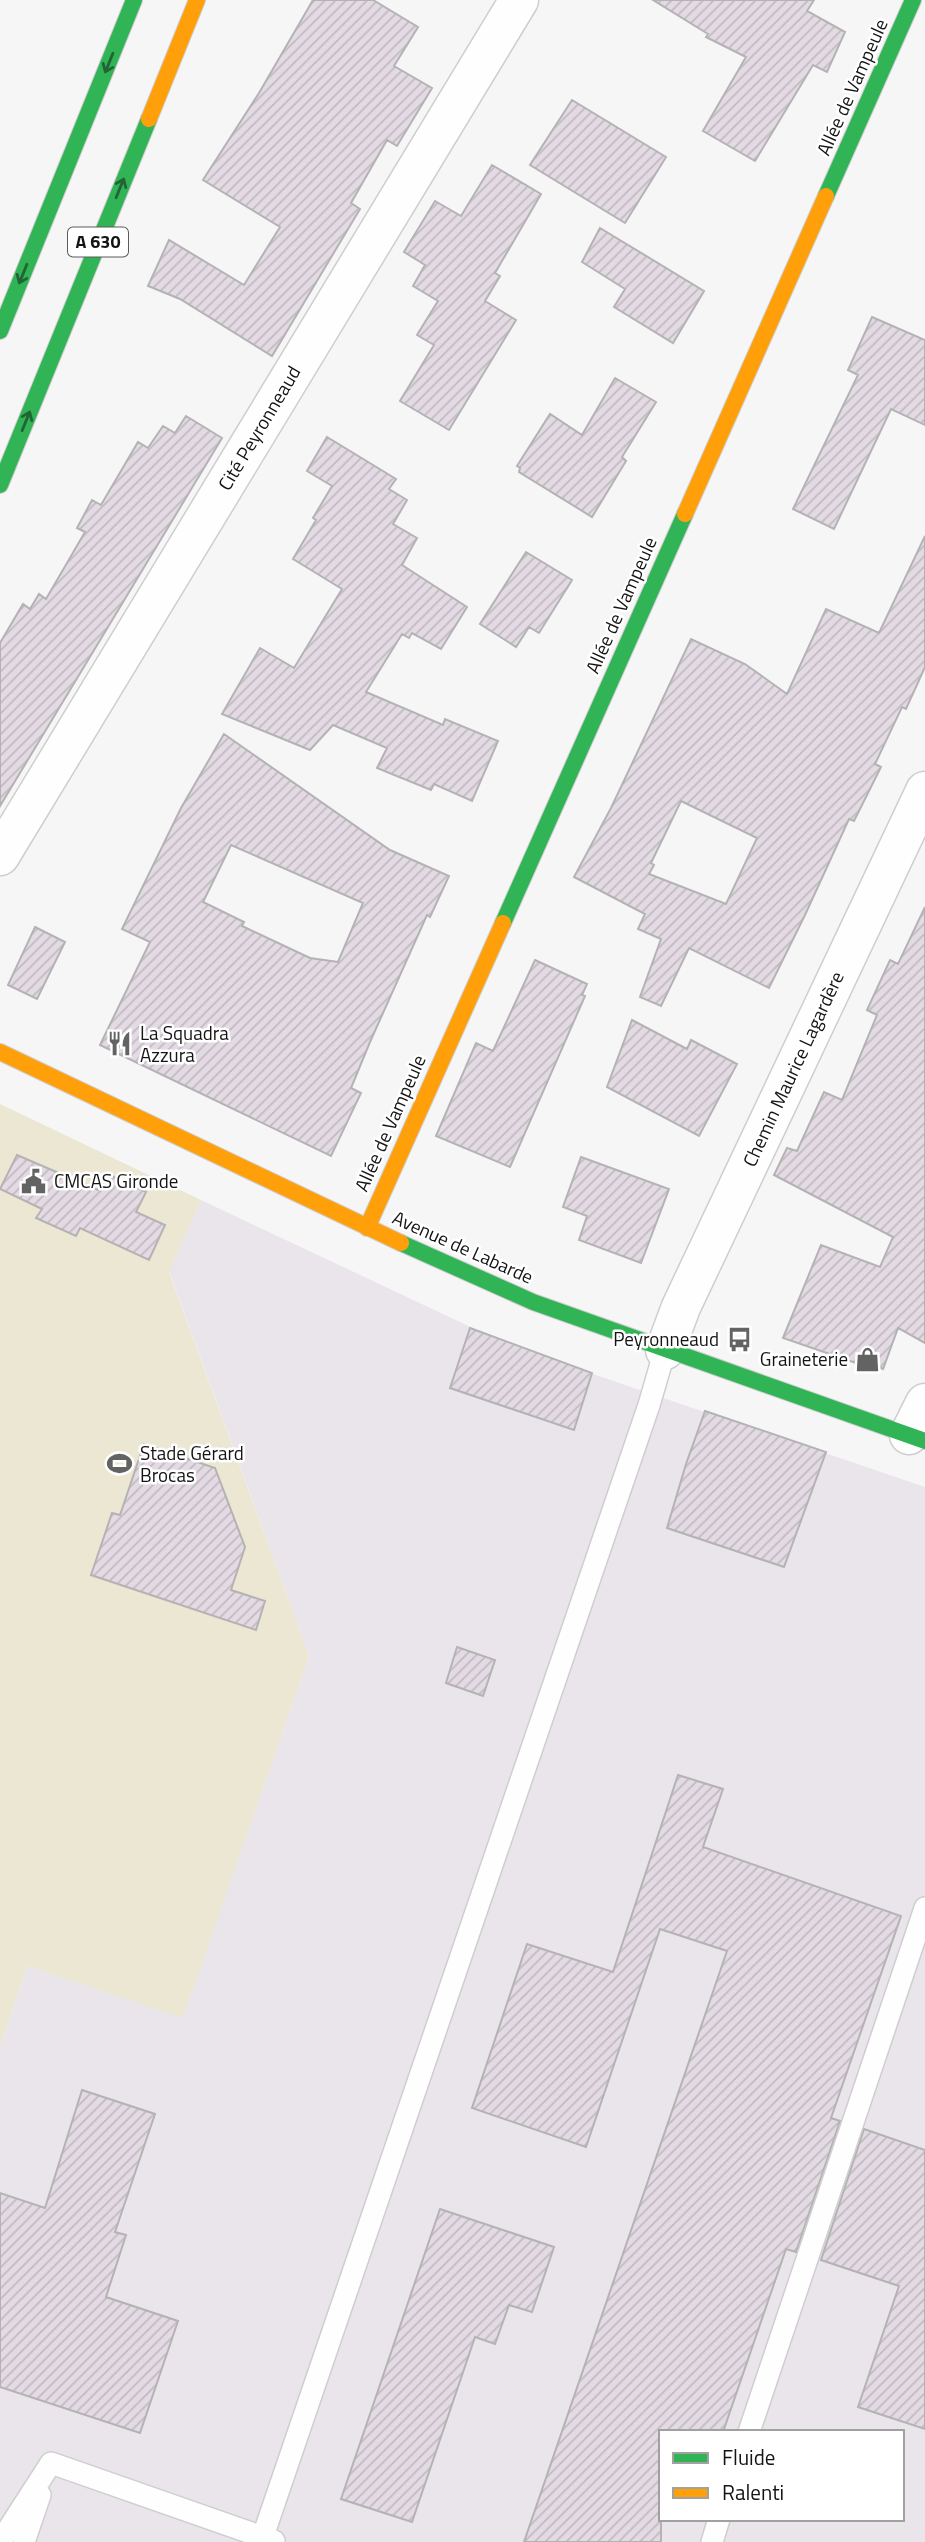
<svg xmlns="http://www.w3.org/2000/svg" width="925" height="2542" viewBox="0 0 925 2542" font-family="'Titillium Web',sans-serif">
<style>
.built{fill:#eae5eb;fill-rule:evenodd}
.park{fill:#ebe7d3}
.building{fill:url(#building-hatch);stroke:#b4b3b4;stroke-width:2;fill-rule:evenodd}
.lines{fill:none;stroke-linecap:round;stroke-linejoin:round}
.lane-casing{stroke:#cfcecf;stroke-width:24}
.street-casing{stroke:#cfcecf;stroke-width:41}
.fast-casing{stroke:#cfcecf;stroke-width:18}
.slow-casing{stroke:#cfcecf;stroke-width:18}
.lane{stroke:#fefefe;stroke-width:21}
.street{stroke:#fefefe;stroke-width:38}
.fast{stroke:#30b455;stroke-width:16}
.slow{stroke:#ff9f0a;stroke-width:16}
.oneway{stroke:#226435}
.labels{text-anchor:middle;stroke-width:5;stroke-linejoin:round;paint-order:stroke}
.shield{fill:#fff;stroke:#5b5a5b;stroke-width:2}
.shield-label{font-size:18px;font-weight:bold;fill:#151415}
.street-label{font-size:19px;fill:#151415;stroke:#fff}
.poi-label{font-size:19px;fill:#151415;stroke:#fff;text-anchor:start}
</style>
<defs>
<pattern id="building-hatch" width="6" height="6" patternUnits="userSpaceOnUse" patternTransform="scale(1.75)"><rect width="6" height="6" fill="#e3dae4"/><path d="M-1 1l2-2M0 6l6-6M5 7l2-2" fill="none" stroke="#c2bac3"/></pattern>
</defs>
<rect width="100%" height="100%" fill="#f7f6f7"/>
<path class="built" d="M 201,1200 L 511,1346 L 925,1487 L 925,2542 L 0,2542 L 0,2047 L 27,1966 L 183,2017 L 309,1656 L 169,1271 ZM 661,2432 L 902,2432 L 902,2519 L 661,2519 Z"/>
<path class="park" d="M 0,1104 L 201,1200 L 169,1272 L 309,1656 L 183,2018 L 27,1966 L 0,2047 Z"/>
<path class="building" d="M 313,0 L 373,0 L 418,27 L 394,66 L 432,88 L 397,146 L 387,140 L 351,203 L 360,209 L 272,356 L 180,299 L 148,286 L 169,240 L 244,285 L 280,227 L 203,180 L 259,93 Z
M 653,0 L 814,0 L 807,11 L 845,32 L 827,72 L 813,65 L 755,161 L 703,131 L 746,57 L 706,37 L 708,34 Z
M 572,100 L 666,157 L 625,223 L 530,165 Z
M 492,165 L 541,194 L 495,273 L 500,276 L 485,301 L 516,320 L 449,430 L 400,401 L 434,345 L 417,335 L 438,301 L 413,286 L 425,265 L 404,252 L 435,201 L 461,216 Z
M 600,228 L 704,291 L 673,343 L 614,307 L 625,289 L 582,262 Z
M 872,317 L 925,340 L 925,425 L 891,409 L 834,529 L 793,509 L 858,375 L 848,370 Z
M 615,378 L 656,402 L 622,457 L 626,461 L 592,517 L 519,472 L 520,468 L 517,466 L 550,414 L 582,435 Z
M 186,416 L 222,438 L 0,806 L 0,643 L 23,604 L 30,609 L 39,594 L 46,599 L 85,532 L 77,528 L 92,500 L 101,505 L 138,442 L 148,448 L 163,426 L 175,433 Z
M 327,437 L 396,479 L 389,489 L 407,500 L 393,524 L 417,538 L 402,565 L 467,607 L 441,649 L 412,633 L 409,638 L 402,634 L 366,692 L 443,725 L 445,719 L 498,741 L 472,801 L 434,784 L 431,790 L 377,768 L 387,748 L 333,725 L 310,750 L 222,714 L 260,648 L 294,668 L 342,589 L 293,559 L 316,520 L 313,518 L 332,486 L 307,471 Z
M 925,536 L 925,667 L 906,709 L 902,707 L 875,764 L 881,767 L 854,821 L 849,819 L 805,915 L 769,988 L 689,948 L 661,1006 L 640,997 L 661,939 L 638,929 L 645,914 L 574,877 L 611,808 L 691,639 L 745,664 L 787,694 L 826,609 L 879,633 ZM 681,801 L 757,838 L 726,904 L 649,874 L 654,865 L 651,863 Z
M 526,552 L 572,580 L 539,633 L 529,627 L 516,647 L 480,624 Z
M 224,734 L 390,850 L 449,876 L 430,917 L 427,915 L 370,1042 L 351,1088 L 361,1093 L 331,1156 L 100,1045 L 150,942 L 122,929 L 181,808 ZM 231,845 L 363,903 L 338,962 L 310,958 L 242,926 L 244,922 L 203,902 Z
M 925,907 L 925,1343 L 898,1328 L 883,1369 L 877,1366 L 876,1370 L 783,1338 L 821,1245 L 880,1267 L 893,1237 L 774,1175 L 787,1148 L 797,1151 L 824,1092 L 842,1100 L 877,1015 L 867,1010 L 890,960 L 898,964 Z
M 35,927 L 65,942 L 37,999 L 8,985 Z
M 535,960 L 587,984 L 582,995 L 585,996 L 510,1167 L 436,1136 L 476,1043 L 493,1051 Z
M 632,1020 L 687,1049 L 691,1040 L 737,1064 L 699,1136 L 607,1087 Z
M 17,1155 L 98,1190 L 106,1173 L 146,1192 L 136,1212 L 165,1225 L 149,1260 L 80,1228 L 76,1236 L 36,1218 L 42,1209 L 0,1189 Z
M 581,1157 L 669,1189 L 641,1263 L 579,1240 L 587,1216 L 563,1207 Z
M 470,1328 L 592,1373 L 574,1430 L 450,1388 Z
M 705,1411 L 826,1452 L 784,1567 L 667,1528 L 686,1464 Z
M 144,1444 L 215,1468 L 245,1547 L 231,1590 L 265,1601 L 256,1630 L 91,1575 L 112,1513 L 120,1515 Z
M 457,1647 L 495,1660 L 483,1696 L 446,1683 Z
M 678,1775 L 723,1789 L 703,1847 L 901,1916 L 831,2118 L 840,2121 L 796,2252 L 786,2249 L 723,2432 L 661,2432 L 661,2542 L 524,2542 L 727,1951 L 660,1929 L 586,2147 L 472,2108 L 527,1944 L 613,1972 Z
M 82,2090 L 155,2114 L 115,2232 L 126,2235 L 106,2297 L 178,2321 L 140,2433 L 0,2387 L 0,2193 L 45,2208 Z
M 864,2129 L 925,2150 L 925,2429 L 858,2407 L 899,2286 L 821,2260 Z
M 440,2209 L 554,2247 L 532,2312 L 509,2305 L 495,2344 L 475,2337 L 412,2522 L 341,2499 Z"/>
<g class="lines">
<defs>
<path id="lane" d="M 749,2432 L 925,1908
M 0,2542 L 51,2463 L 274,2541
M 24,2542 L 40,2495
M 261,2542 L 649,1405 L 665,1350
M 712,2542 L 719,2519"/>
<path id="street" d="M 0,856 L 519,0
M 665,1350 L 681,1307 L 925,791
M 909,1435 L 925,1403"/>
<path id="fast" d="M 826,196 L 913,0
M 0,331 L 134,0
M 0,485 L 149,119
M 503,923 L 685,514
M 401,1243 L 533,1302 L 925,1441"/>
<path id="slow" d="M 149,119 L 197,0
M 685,514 L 826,196
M 0,1052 L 401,1243
M 367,1228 L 503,923"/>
</defs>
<use href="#lane" class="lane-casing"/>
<use href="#street" class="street-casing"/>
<use href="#fast" class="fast-casing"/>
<use href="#slow" class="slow-casing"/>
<use href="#lane" class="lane"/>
<use href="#street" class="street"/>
<use href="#fast" class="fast"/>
<use href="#slow" class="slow"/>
</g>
<defs><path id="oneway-shaft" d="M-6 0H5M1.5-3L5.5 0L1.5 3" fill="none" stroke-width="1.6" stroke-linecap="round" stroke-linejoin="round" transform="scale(1.75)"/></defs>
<g class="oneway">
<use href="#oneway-shaft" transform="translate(109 63) rotate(112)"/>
<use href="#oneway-shaft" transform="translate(120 188) rotate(-68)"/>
<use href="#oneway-shaft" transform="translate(23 274) rotate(112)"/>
<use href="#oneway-shaft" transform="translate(26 421) rotate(-68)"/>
</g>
<defs>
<symbol id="restaurant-bare" viewBox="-9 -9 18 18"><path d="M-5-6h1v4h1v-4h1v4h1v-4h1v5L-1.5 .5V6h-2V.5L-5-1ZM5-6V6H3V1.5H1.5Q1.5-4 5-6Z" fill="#646364" stroke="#fff" stroke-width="2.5" paint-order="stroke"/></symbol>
<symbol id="civic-bare" viewBox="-9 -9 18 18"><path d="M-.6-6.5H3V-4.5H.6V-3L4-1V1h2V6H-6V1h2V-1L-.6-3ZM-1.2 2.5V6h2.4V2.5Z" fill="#646364" stroke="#fff" stroke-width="2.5" paint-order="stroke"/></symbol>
<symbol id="bus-bare" viewBox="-9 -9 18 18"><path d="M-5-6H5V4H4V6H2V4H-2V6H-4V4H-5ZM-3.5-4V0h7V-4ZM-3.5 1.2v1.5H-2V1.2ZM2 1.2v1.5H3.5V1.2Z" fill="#646364" stroke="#fff" stroke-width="2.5" paint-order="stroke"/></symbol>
<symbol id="shop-bare" viewBox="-9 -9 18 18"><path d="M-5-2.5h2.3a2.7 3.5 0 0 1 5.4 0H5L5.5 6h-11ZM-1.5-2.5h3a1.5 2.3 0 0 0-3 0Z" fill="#646364" stroke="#fff" stroke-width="2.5" paint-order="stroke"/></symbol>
<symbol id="stadium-bare" viewBox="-9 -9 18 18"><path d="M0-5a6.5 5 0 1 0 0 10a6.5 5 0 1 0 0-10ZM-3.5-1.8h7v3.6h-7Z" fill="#646364" stroke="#fff" stroke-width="2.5" paint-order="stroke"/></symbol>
</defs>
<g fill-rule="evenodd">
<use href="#restaurant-bare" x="102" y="1026" width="35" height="35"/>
<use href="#civic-bare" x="16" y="1164" width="35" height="35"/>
<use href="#bus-bare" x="722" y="1322" width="35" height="35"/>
<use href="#shop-bare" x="850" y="1342" width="35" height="35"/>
<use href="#stadium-bare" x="102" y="1446" width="35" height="35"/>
</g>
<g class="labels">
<rect class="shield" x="68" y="227.5" width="60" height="29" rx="5"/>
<g class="shield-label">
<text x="98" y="248">A 630</text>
</g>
<g class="street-label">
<text transform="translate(852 87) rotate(-66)" y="7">Allée de Vampeule</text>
<text transform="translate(259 428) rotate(-59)" y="7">Cité Peyronneaud</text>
<text transform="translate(621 605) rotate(-66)" y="7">Allée de Vampeule</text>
<text transform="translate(793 1069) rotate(-65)" y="7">Chemin Maurice Lagardère</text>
<text transform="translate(390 1123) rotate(-66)" y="7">Allée de Vampeule</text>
<text transform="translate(463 1247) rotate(24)" y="7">Avenue de Labarde</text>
</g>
<g class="poi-label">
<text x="140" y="1040">La Squadra<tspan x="140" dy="22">Azzura</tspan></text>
<text x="54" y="1188">CMCAS Gironde</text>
<text x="719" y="1346" text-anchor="end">Peyronneaud</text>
<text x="848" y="1366" text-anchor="end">Graineterie</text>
<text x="140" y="1460">Stade Gérard<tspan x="140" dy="22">Brocas</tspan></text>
</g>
</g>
<rect x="659" y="2430" width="245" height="91" fill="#ffffff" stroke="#a1a1a1" stroke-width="2"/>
<rect x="673" y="2453" width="35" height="10" fill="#30b455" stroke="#a1a1a1" stroke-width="2"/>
<text x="722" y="2465" font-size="21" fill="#151415">Fluide</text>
<rect x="673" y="2488" width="35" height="10" fill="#ff9f0a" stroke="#a1a1a1" stroke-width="2"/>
<text x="722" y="2500" font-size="21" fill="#151415">Ralenti</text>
</svg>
